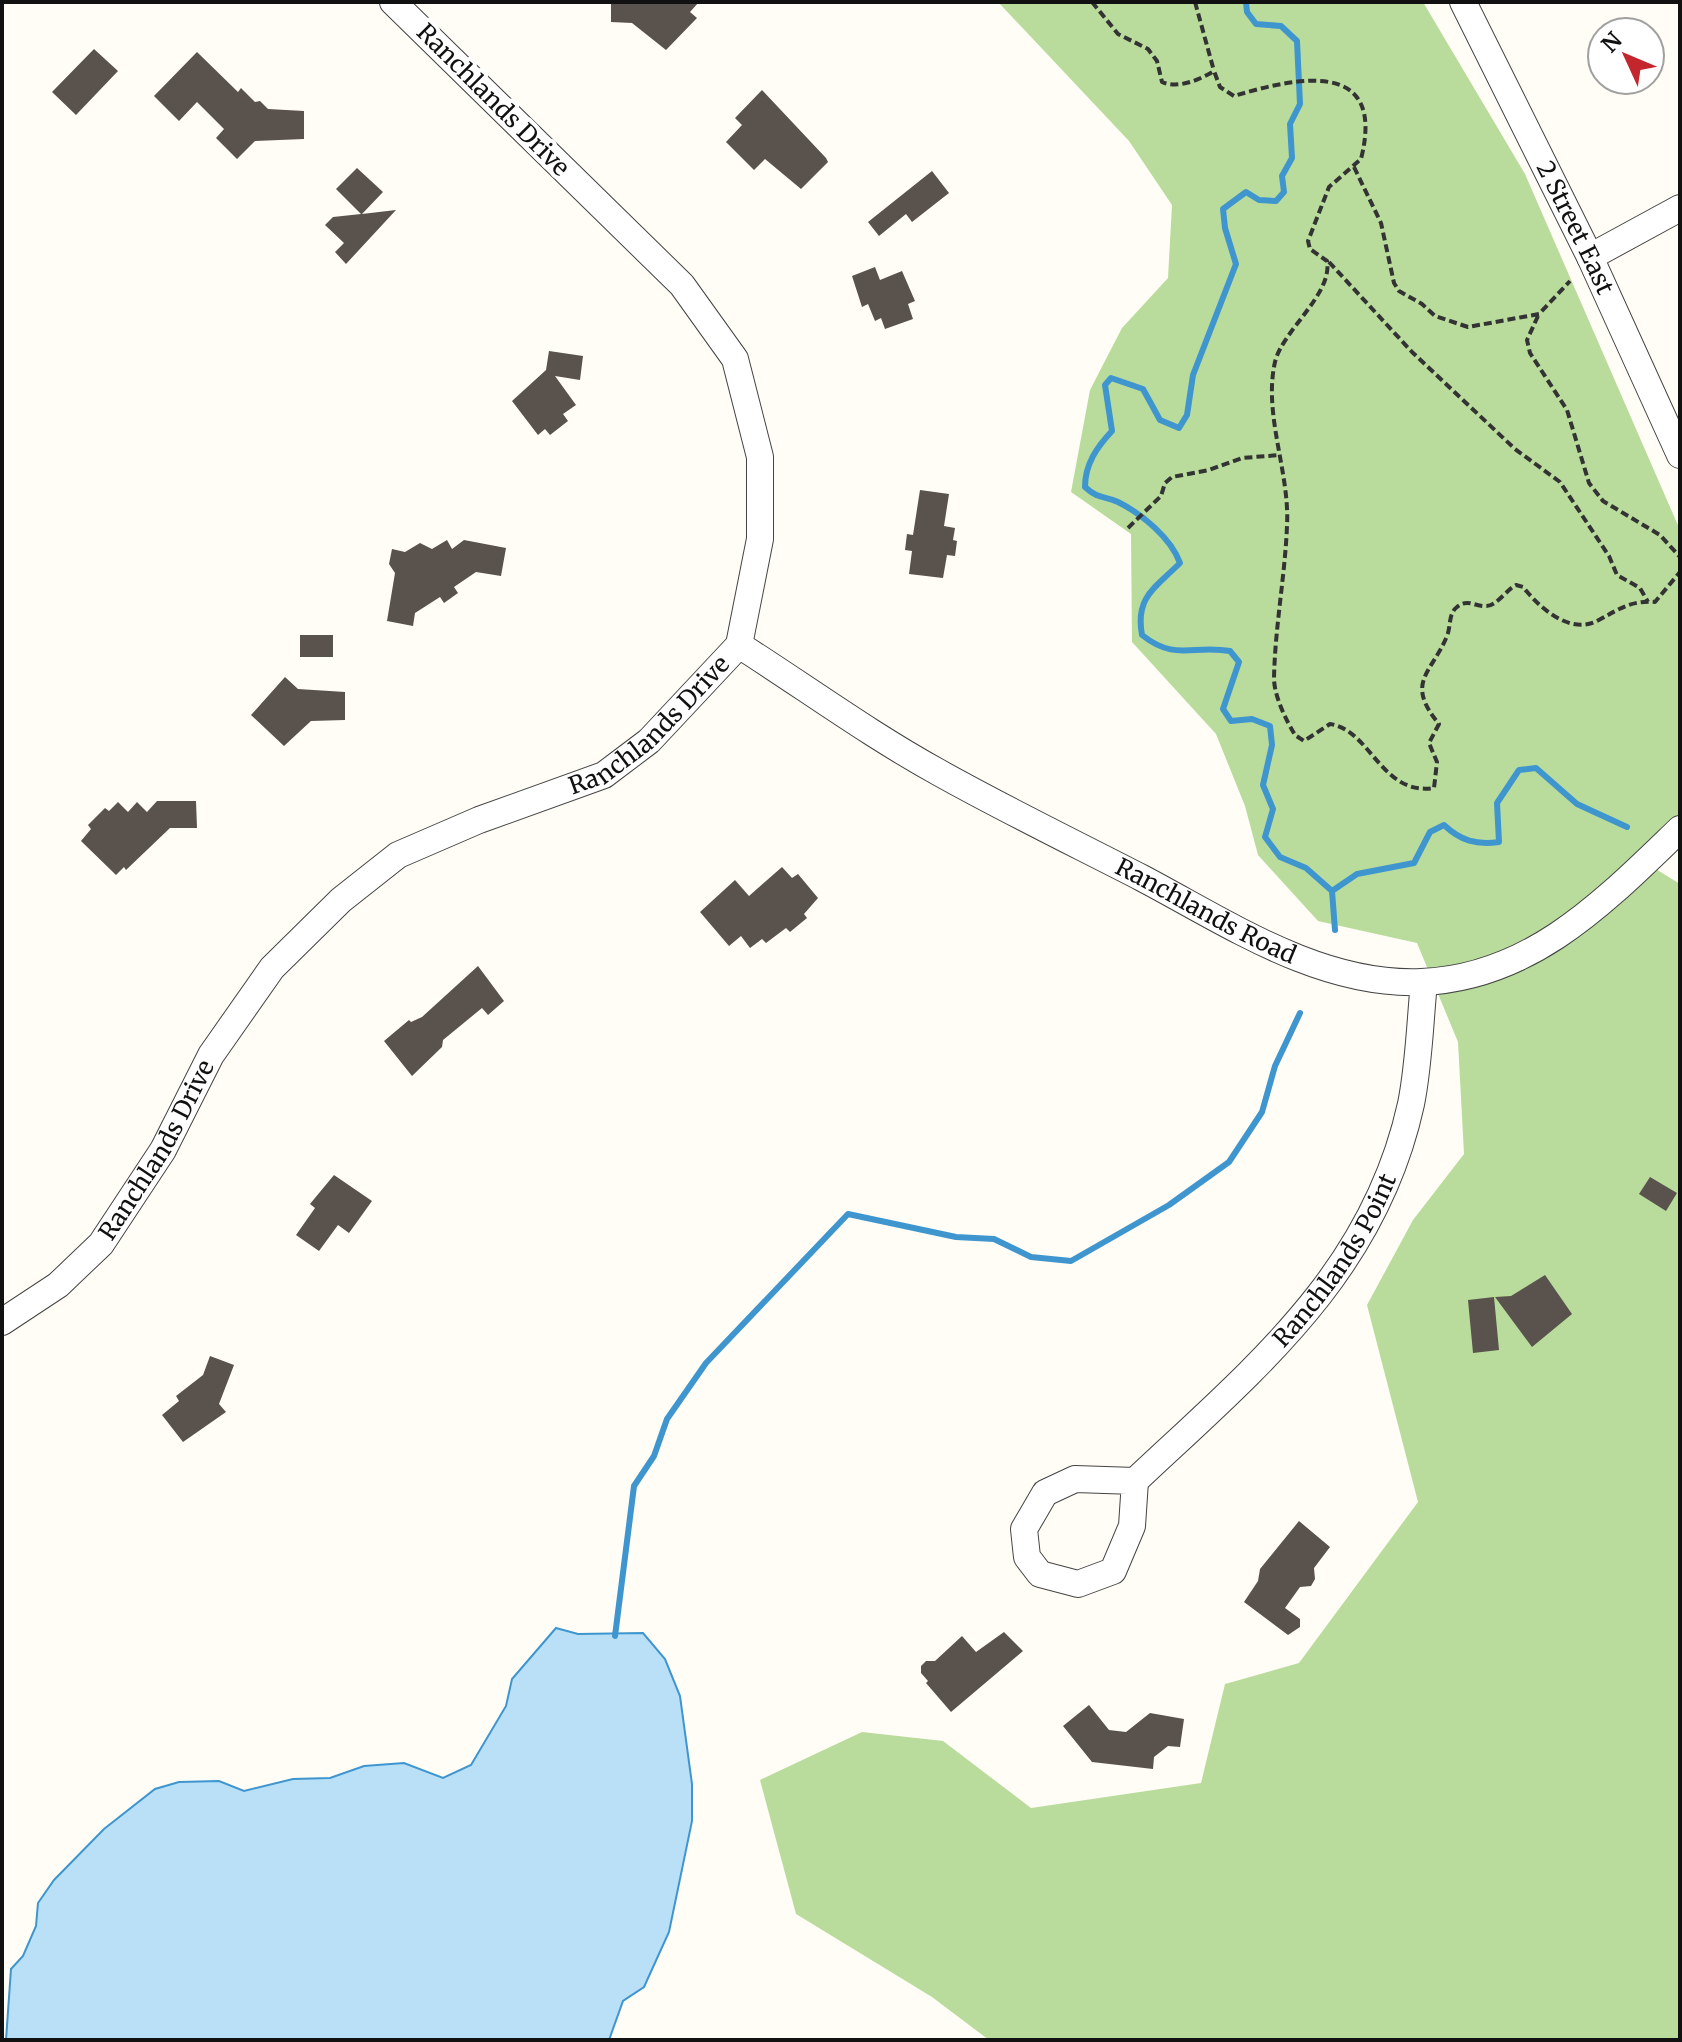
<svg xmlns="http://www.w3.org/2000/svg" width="1682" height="2042" viewBox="0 0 1682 2042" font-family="Merriweather,serif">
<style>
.forest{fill:#b9dc9c}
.water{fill:#b9e0f7;stroke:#3f96cf;stroke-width:2}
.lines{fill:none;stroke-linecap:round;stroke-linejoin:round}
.stream{stroke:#3f96cf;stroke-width:6}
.building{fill:#5a524d}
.minor-casing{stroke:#444;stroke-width:28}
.path{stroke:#333;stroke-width:4;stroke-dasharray:8 4;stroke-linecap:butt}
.minor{stroke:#fff;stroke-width:26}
.labels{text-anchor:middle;stroke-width:8;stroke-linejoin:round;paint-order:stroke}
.street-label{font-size:24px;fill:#111;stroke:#fff}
</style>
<rect width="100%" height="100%" fill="#fffdf5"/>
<path class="forest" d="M 998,2 L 1423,2 L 1525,174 L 1680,530 L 1680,817 L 1651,866 L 1680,884 L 1680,2040 L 989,2040 L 932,1997 L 796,1914 L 760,1780 L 862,1732 L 943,1741 L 1031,1808 L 1201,1783 L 1225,1684 L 1299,1663 L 1418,1502 L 1367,1305 L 1413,1220 L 1464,1154 L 1458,1042 L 1417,943 L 1318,921 L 1258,855 L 1245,806 L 1216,734 L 1132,642 L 1131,534 L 1071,492 L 1090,390 L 1122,328 L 1168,278 L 1172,205 L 1129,141 Z"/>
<path class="water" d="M 556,1628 L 578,1634 L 643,1633 L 665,1659 L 680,1696 L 692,1784 L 692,1821 L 669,1932 L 644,1987 L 623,2001 L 609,2040 L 6,2040 L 11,1969 L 23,1956 L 36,1926 L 38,1903 L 54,1880 L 104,1829 L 155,1789 L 179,1782 L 219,1781 L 244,1791 L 293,1779 L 330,1778 L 364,1766 L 404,1763 L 443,1778 L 471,1765 L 506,1706 L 512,1679 Z"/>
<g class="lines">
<path class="stream" d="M 1246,2 L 1247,12 L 1256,24 L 1281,26 L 1297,41 L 1300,104 L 1290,124 L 1292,158 L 1282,176 L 1284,192 L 1276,201 L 1259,200 L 1246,192 L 1223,209 L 1225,228 L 1236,264 L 1193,375 L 1187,415 L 1179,428 L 1160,420 L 1143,389 L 1111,378 L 1105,385 L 1112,431 C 1097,447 1085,464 1085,487 C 1099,500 1103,495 1118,502 C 1142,514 1171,538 1180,563 C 1155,588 1135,597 1142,635 C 1176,662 1193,644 1230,651 L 1239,662 L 1223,709 L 1231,721 L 1252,719 L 1270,726 L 1272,745 L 1263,785 L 1273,809 L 1265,837 L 1280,857 L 1306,868 L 1332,891
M 1332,891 L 1357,874 L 1414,863 L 1430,832 L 1444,825 C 1461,841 1476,845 1499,842 L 1497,803 L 1519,770 L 1536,768 L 1577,804 L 1627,827
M 1332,891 L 1335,930
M 615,1636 L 634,1486 L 654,1456 L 667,1419 L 706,1363 L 848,1214 L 956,1237 L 994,1239 L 1031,1257 L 1071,1261 L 1169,1205 L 1229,1162 L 1262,1112 L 1275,1066 L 1300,1013"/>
</g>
<path class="building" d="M 611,2 L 699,2 L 690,12 L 697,18 L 666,50 L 632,23 L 611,22 Z
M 94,49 L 118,71 L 76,115 L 52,92 Z
M 197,52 L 238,92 L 241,88 L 255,102 L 260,101 L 268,109 L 304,111 L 304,139 L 255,141 L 237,159 L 216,138 L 224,129 L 197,102 L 179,121 L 154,96 Z
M 762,90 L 826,158 L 828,162 L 801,189 L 765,159 L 754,170 L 726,142 L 742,125 L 735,118 Z
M 357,168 L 383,192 L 362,214 L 396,210 L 346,264 L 335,252 L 344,243 L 325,225 L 333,217 L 361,214 L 336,189 Z
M 932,171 L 949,193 L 912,222 L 906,214 L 879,236 L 868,222 Z
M 875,267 L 880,280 L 902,271 L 915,301 L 908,304 L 913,319 L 885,329 L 881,318 L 875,321 L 868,304 L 862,307 L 852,276 Z
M 549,351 L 583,356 L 580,380 L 555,376 L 576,405 L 563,414 L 568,421 L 550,435 L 545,429 L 538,435 L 512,401 L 546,370 Z
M 920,490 L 949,494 L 944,526 L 955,528 L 953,540 L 957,541 L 955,556 L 947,555 L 943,578 L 909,574 L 912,551 L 905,550 L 907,534 L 913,535 Z
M 447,540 L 452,549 L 464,540 L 506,548 L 501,576 L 476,572 L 454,587 L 458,593 L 444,603 L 440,597 L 415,613 L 413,626 L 387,621 L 395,573 L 389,564 L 392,549 L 405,552 L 420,543 L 432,549 Z
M 300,635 L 333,635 L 333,657 L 300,657 Z
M 285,677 L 298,689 L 345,692 L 345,720 L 311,721 L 284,746 L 251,715 Z
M 157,801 L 196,801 L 197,828 L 170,828 L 126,870 L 124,867 L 116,875 L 81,841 L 91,829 L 88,825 L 105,808 L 109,811 L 118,802 L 128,812 L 137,802 L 147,812 Z
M 782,867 L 792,878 L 798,874 L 818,898 L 804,914 L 807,918 L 790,932 L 786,928 L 766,943 L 762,939 L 750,948 L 741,936 L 729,946 L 700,912 L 735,880 L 749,896 Z
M 478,966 L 504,1001 L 488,1015 L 482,1008 L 443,1040 L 442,1047 L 412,1076 L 384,1041 L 409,1020 L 411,1022 L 422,1017 Z
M 334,1175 L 372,1201 L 349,1233 L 338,1225 L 319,1251 L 296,1235 L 315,1208 L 310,1204 Z
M 1650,1177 L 1677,1193 L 1666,1211 L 1639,1194 Z
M 1545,1275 L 1572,1314 L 1532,1347 L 1495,1297 L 1511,1296 Z
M 1494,1297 L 1499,1350 L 1473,1353 L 1468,1300 Z
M 210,1356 L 234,1365 L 219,1404 L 226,1412 L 183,1442 L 162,1415 L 179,1401 L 176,1396 L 203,1375 Z
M 1299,1521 L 1330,1547 L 1314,1568 L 1315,1579 L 1311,1586 L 1300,1587 L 1285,1608 L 1300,1619 L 1300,1627 L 1288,1635 L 1244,1602 L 1258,1581 L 1260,1569 Z
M 1004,1632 L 1023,1651 L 951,1712 L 926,1683 L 928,1681 L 921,1673 L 921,1666 L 926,1661 L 935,1661 L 962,1636 L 976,1652 Z
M 1089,1705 L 1109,1730 L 1126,1732 L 1150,1713 L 1184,1719 L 1180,1747 L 1168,1746 L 1154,1757 L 1153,1769 L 1092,1762 L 1063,1726 Z"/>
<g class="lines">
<defs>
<g id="minor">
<path id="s1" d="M 1463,2 L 1590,257 L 1680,455"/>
<path d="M 1590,257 L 1680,208"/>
<path id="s2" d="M 739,645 C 805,687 869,734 938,772 C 1004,809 1074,843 1142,878 C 1229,924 1320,986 1421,982 C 1532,978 1606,900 1680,829"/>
<path id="s3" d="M 2,1322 L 58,1285 L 101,1244 L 163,1150 L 211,1055 L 272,968 L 341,900 L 398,855 L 479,820 L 604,775 L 649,741 L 739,645 L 760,539 L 760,457 L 735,359 L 682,285 L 393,2"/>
<path d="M 1075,1479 L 1135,1481 L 1132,1526 L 1113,1571 L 1078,1584 L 1040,1574 L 1027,1557 L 1024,1529 L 1045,1493 Z"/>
<path id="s4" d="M 1135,1481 C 1255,1368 1374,1273 1411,1104 C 1419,1065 1420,1022 1424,982"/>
</g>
</defs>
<use href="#minor" class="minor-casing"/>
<path class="path" d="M 1092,2 L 1118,34 L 1148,49 L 1157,61 L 1162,82 C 1178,89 1199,80 1214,71 L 1220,87 L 1234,96 C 1294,78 1387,56 1361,159 L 1329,187 L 1308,241 L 1310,249 L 1327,261 C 1333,294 1282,331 1275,362 C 1263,415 1290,472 1287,526 C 1285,576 1275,627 1274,678 C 1274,696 1286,720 1295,735 L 1304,741 L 1330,724 C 1371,730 1381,796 1434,788 L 1437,762 L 1429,743 L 1439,724 C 1404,682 1432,673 1447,636 C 1451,627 1448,614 1457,607 C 1467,598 1476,607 1486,606 C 1497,606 1506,590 1516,585 L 1523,587 C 1539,607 1569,635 1597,621 C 1618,610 1630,600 1655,602 L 1680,572
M 1195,2 L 1214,71
M 1354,167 L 1381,223 L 1394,283 L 1399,291 L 1422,304 L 1435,316 L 1468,327 L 1539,314 L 1570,281
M 1329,262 L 1412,352 L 1515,449 L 1560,482 L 1609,556 L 1617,575 L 1640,588 L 1648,602
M 1538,316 L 1527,340 L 1530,353 L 1567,410 L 1589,483 L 1603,501 L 1660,535 L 1680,557
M 1128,528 L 1161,496 L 1165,483 L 1172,477 L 1209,470 L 1242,458 L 1280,455"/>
<use href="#minor" class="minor"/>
</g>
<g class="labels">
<g class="street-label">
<text transform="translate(493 100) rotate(45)" y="8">Ranchlands Drive</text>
<text dy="8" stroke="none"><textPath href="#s1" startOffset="252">2 Street East</textPath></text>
<text dy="8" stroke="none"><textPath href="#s3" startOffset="908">Ranchlands Drive</textPath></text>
<text dy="8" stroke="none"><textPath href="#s2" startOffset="538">Ranchlands Road</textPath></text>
<text dy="8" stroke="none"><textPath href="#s3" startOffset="236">Ranchlands Drive</textPath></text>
<text dy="8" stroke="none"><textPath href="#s4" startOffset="300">Ranchlands Point</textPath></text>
</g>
</g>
<rect width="1682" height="2042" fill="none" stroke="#111111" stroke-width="8"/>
<g transform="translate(1626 56) rotate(314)"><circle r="38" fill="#ffffff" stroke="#a0a0a0" stroke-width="2"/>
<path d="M0-6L14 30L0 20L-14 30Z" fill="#c4262e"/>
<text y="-12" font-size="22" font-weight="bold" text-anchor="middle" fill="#111111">N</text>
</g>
</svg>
